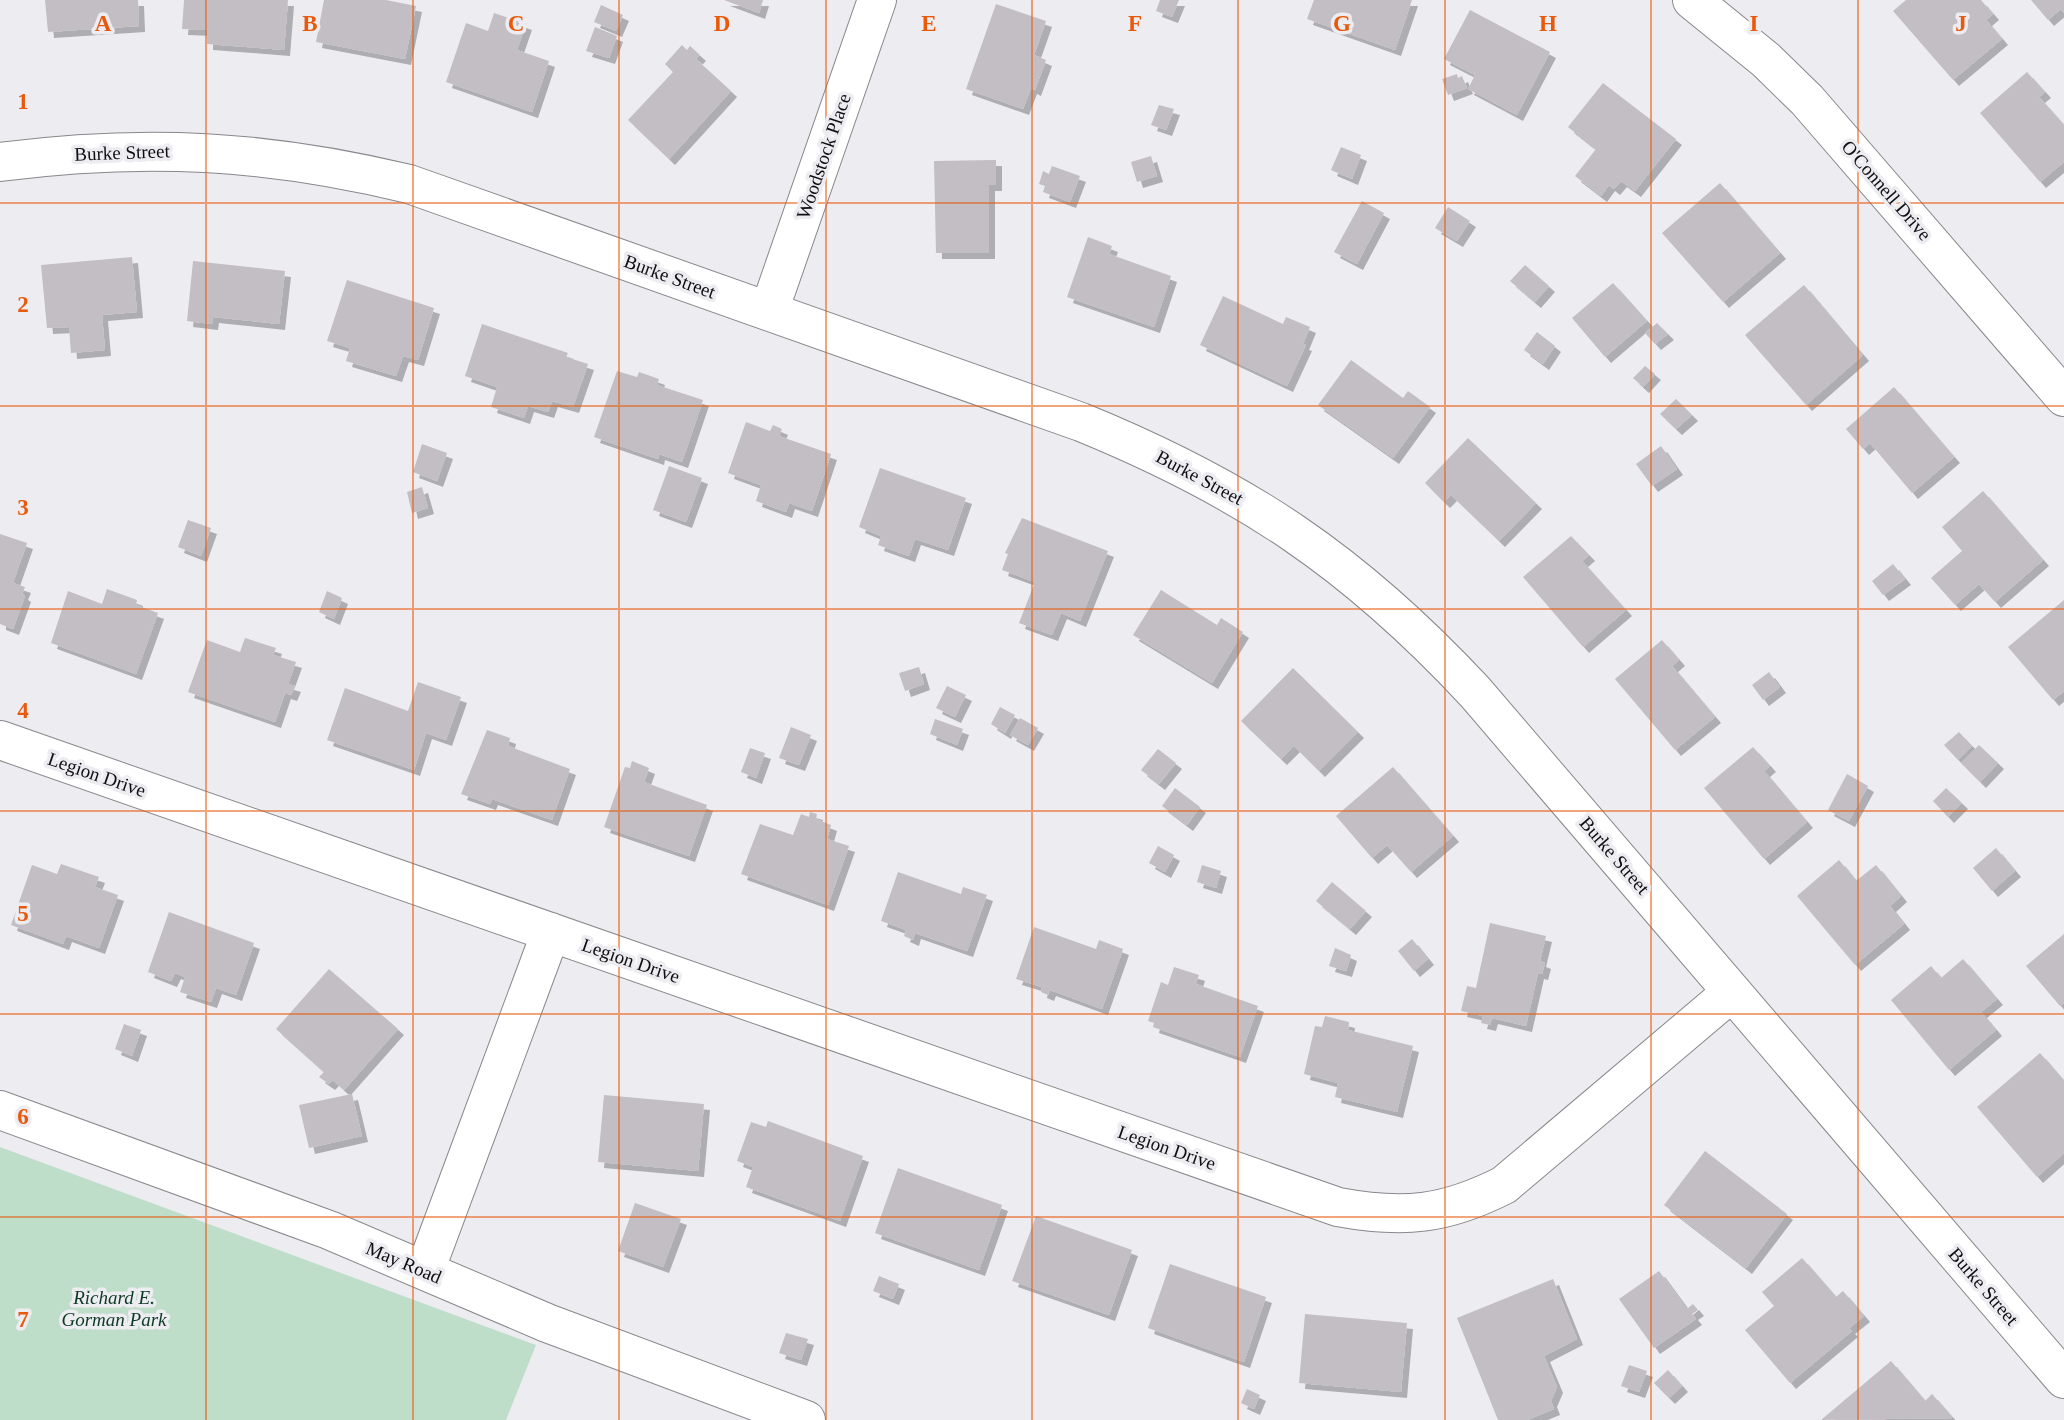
<svg xmlns="http://www.w3.org/2000/svg" width="2064" height="1420" viewBox="0 0 2064 1420" font-family="Georgia,serif">
<style>
.green{fill:#bfdeca}
.building{fill:#c2bec3;filter:url(#shadow)}
.lines{fill:none;stroke-linecap:round;stroke-linejoin:round}
.minor-casing{stroke:#88878c;stroke-width:40}
.minor{stroke:#fff;stroke-width:38}
.grid{fill:none;stroke:#e8590c;stroke-width:2;stroke-opacity:0.55}
.labels{text-anchor:middle;stroke-width:7;stroke-linejoin:round;paint-order:stroke}
.street-label{font-size:19px;fill:#0f0e10;stroke:#edecf1}
.park-label{font-size:19px;font-style:italic;fill:#0c3b25;stroke:#edecf1}
.grid-label{font-size:23px;text-anchor:middle;font-weight:bold;fill:#e8590c;stroke:#edecf1;stroke-width:7;stroke-linejoin:round;paint-order:stroke}
</style>
<defs>
<filter id="shadow"><feDropShadow dx="6" dy="6" stdDeviation="0" flood-color="#0004"/></filter>
</defs>
<rect width="100%" height="100%" fill="#edecf1"/>
<path class="green" d="M 0,1147 L 536,1345 L 506,1420 L 0,1420 Z"/>
<path class="building" d="M 45,0 L 138,0 L 139,26 L 48,32 Z
M 184,0 L 288,0 L 284,50 L 207,44 L 207,30 L 182,29 Z
M 324,0 L 386,0 L 416,6 L 405,59 L 316,42 Z
M 724,0 L 763,0 L 759,13 Z
M 1160,0 L 1179,0 L 1172,17 L 1156,11 Z
M 1314,0 L 1412,0 L 1395,50 L 1307,19 Z
M 1906,0 L 1981,0 L 1993,14 L 1986,20 L 2002,39 L 1953,80 L 1893,11 Z
M 2031,0 L 2064,0 L 2064,13 L 2061,9 L 2048,20 Z
M 996,4 L 1046,21 L 1034,55 L 1046,60 L 1035,90 L 1031,88 L 1023,109 L 966,89 Z
M 601,5 L 623,15 L 616,31 L 594,22 Z
M 1470,10 L 1550,52 L 1517,115 L 1468,89 L 1475,75 L 1444,59 Z
M 494,13 L 526,24 L 517,50 L 549,61 L 532,112 L 446,82 L 466,23 L 488,31 Z
M 595,27 L 617,36 L 609,58 L 586,51 Z
M 682,45 L 687,50 L 690,46 L 700,55 L 696,59 L 731,91 L 669,159 L 628,120 L 673,72 L 665,64 Z
M 2027,72 L 2045,92 L 2039,97 L 2064,125 L 2064,162 L 2040,182 L 1980,113 Z
M 1457,74 L 1458,78 L 1462,76 L 1467,88 L 1448,95 L 1442,79 Z
M 1603,83 L 1676,139 L 1635,191 L 1621,181 L 1614,189 L 1609,185 L 1601,196 L 1575,176 L 1596,149 L 1568,127 Z
M 1159,105 L 1174,109 L 1166,130 L 1151,125 Z
M 1341,147 L 1361,155 L 1352,179 L 1331,170 Z
M 1151,156 L 1157,176 L 1137,182 L 1131,162 Z
M 996,160 L 996,185 L 989,185 L 989,253 L 936,253 L 934,161 Z
M 1052,166 L 1080,176 L 1070,202 L 1043,192 L 1045,186 L 1039,184 L 1043,171 L 1049,174 Z
M 1720,183 L 1780,253 L 1723,302 L 1662,233 Z
M 1362,201 L 1384,213 L 1357,264 L 1334,252 Z
M 1448,207 L 1470,221 L 1457,241 L 1435,228 Z
M 1088,237 L 1112,246 L 1109,254 L 1171,276 L 1154,327 L 1067,297 Z
M 132,257 L 137,312 L 102,315 L 105,350 L 71,353 L 69,327 L 47,328 L 41,265 Z
M 193,261 L 285,271 L 279,324 L 213,317 L 212,324 L 187,321 Z
M 1525,265 L 1549,286 L 1535,302 L 1510,281 Z
M 347,280 L 434,308 L 418,360 L 403,356 L 396,376 L 346,361 L 350,348 L 327,341 Z
M 1613,283 L 1647,321 L 1605,357 L 1572,318 Z
M 1804,285 L 1863,355 L 1806,405 L 1745,335 Z
M 1223,296 L 1283,324 L 1286,317 L 1310,327 L 1303,344 L 1306,345 L 1287,386 L 1200,345 Z
M 1657,323 L 1668,334 L 1655,344 L 1645,333 Z
M 482,324 L 568,353 L 566,357 L 588,364 L 573,407 L 552,401 L 548,412 L 528,406 L 524,418 L 491,407 L 497,387 L 465,376 Z
M 1537,332 L 1555,346 L 1543,364 L 1524,350 Z
M 1351,360 L 1403,398 L 1408,391 L 1430,407 L 1393,458 L 1318,405 Z
M 1645,366 L 1655,374 L 1643,387 L 1633,378 Z
M 617,371 L 637,377 L 639,372 L 659,379 L 657,385 L 703,400 L 682,462 L 659,454 L 658,459 L 594,437 Z
M 1894,387 L 1954,457 L 1912,493 L 1870,443 L 1863,449 L 1846,429 Z
M 1676,399 L 1692,415 L 1676,429 L 1660,414 Z
M 746,422 L 770,431 L 773,425 L 782,429 L 779,436 L 831,454 L 812,511 L 789,503 L 786,512 L 756,501 L 761,485 L 728,473 Z
M 1468,438 L 1536,503 L 1499,541 L 1451,495 L 1444,502 L 1425,483 Z
M 422,444 L 447,453 L 437,481 L 413,472 Z
M 1661,446 L 1677,469 L 1652,486 L 1636,464 Z
M 669,466 L 702,478 L 686,522 L 653,510 Z
M 880,468 L 966,498 L 948,550 L 915,539 L 909,556 L 878,545 L 881,536 L 859,527 Z
M 422,487 L 428,508 L 412,513 L 407,492 Z
M 1983,491 L 2043,560 L 1995,602 L 1979,584 L 1955,605 L 1931,578 L 1962,551 L 1942,527 Z
M 1022,518 L 1108,551 L 1080,621 L 1061,613 L 1052,635 L 1019,623 L 1035,582 L 1002,570 L 1008,554 L 1005,553 Z
M 188,520 L 211,528 L 201,556 L 178,547 Z
M 0,534 L 27,543 L 13,583 L 25,587 L 22,594 L 25,596 L 13,629 L 0,624 Z
M 1571,536 L 1589,555 L 1582,561 L 1626,610 L 1583,647 L 1523,577 Z
M 1893,564 L 1905,579 L 1883,595 L 1872,581 Z
M 107,589 L 137,600 L 136,605 L 158,613 L 136,674 L 51,643 L 68,591 L 102,604 Z
M 1161,590 L 1217,625 L 1221,618 L 1243,632 L 1212,683 L 1133,635 Z
M 327,591 L 342,598 L 334,619 L 319,612 Z
M 2064,600 L 2064,691 L 2053,700 L 2008,647 Z
M 245,638 L 276,648 L 273,655 L 296,662 L 288,684 L 295,686 L 291,695 L 285,693 L 275,722 L 188,692 L 207,640 L 240,652 Z
M 1662,640 L 1679,660 L 1672,666 L 1715,717 L 1675,750 L 1615,679 Z
M 919,667 L 924,684 L 905,691 L 899,673 Z
M 1293,668 L 1358,732 L 1319,771 L 1294,746 L 1281,759 L 1241,721 Z
M 1769,672 L 1780,687 L 1763,700 L 1752,685 Z
M 418,682 L 461,697 L 446,740 L 426,733 L 414,770 L 327,740 L 345,688 L 408,711 Z
M 947,686 L 966,695 L 955,717 L 936,708 Z
M 1000,707 L 1015,715 L 1005,733 L 991,724 Z
M 1020,718 L 1038,728 L 1028,745 L 1010,735 Z
M 935,719 L 963,729 L 957,745 L 930,734 Z
M 791,727 L 811,735 L 799,765 L 779,758 Z
M 487,730 L 510,738 L 508,746 L 570,769 L 552,820 L 492,799 L 490,804 L 461,794 Z
M 1959,732 L 1972,746 L 1958,760 L 1944,745 Z
M 1979,745 L 1998,763 L 1980,782 L 1961,763 Z
M 1753,747 L 1770,766 L 1764,771 L 1807,822 L 1764,859 L 1704,788 Z
M 750,748 L 765,753 L 756,778 L 741,772 Z
M 1158,749 L 1176,763 L 1159,784 L 1141,770 Z
M 632,761 L 649,768 L 644,782 L 707,805 L 689,856 L 604,827 L 625,767 L 630,768 Z
M 1393,767 L 1453,836 L 1411,872 L 1387,845 L 1372,858 L 1336,816 Z
M 1847,774 L 1868,786 L 1849,821 L 1828,810 Z
M 1175,788 L 1200,807 L 1187,825 L 1162,806 Z
M 1946,788 L 1962,803 L 1948,817 L 1933,801 Z
M 810,812 L 817,814 L 816,819 L 831,825 L 827,839 L 849,846 L 828,905 L 741,874 L 760,824 L 793,835 L 801,814 L 809,817 Z
M 1158,846 L 1174,855 L 1165,872 L 1149,863 Z
M 1996,848 L 2015,871 L 1992,891 L 1973,868 Z
M 1839,860 L 1856,881 L 1876,865 L 1901,896 L 1890,906 L 1904,924 L 1855,965 L 1797,896 Z
M 61,864 L 99,877 L 95,887 L 118,895 L 99,948 L 66,936 L 63,944 L 11,925 L 32,865 L 57,874 Z
M 1202,865 L 1221,871 L 1216,888 L 1197,882 Z
M 898,872 L 961,894 L 963,887 L 987,895 L 967,951 L 915,933 L 913,940 L 904,936 L 906,930 L 881,921 Z
M 1332,882 L 1366,911 L 1350,929 L 1316,901 Z
M 169,912 L 254,943 L 236,995 L 216,988 L 211,1002 L 180,992 L 185,977 L 175,973 L 171,981 L 148,972 Z
M 1490,923 L 1546,936 L 1540,961 L 1545,963 L 1542,974 L 1538,973 L 1526,1026 L 1492,1018 L 1490,1025 L 1481,1023 L 1483,1016 L 1461,1011 L 1467,986 L 1476,988 Z
M 1034,927 L 1096,949 L 1099,940 L 1123,949 L 1102,1009 L 1050,990 L 1048,995 L 1041,992 L 1042,987 L 1016,979 Z
M 2064,934 L 2064,1003 L 2060,1006 L 2026,966 Z
M 1412,939 L 1428,959 L 1414,971 L 1398,951 Z
M 1335,948 L 1351,955 L 1346,971 L 1329,966 Z
M 1963,959 L 1997,999 L 1981,1012 L 1996,1030 L 1949,1070 L 1891,1000 L 1931,966 L 1941,978 Z
M 1174,967 L 1199,975 L 1196,984 L 1258,1006 L 1240,1057 L 1153,1027 L 1154,1023 L 1148,1021 L 1161,982 L 1168,985 Z
M 329,969 L 398,1029 L 344,1090 L 333,1080 L 329,1084 L 319,1077 L 324,1072 L 276,1029 Z
M 1325,1016 L 1349,1022 L 1348,1030 L 1413,1046 L 1397,1112 L 1335,1097 L 1338,1083 L 1304,1074 L 1315,1026 L 1322,1027 Z
M 124,1024 L 141,1030 L 132,1056 L 115,1049 Z
M 2040,1053 L 2064,1081 L 2064,1153 L 2037,1177 L 1977,1107 Z
M 352,1094 L 362,1136 L 309,1148 L 299,1105 Z
M 604,1095 L 704,1104 L 698,1171 L 598,1162 Z
M 768,1121 L 863,1156 L 840,1221 L 746,1187 L 753,1167 L 737,1161 L 751,1122 L 766,1127 Z
M 1705,1151 L 1787,1214 L 1746,1268 L 1664,1205 Z
M 898,1168 L 1002,1205 L 979,1270 L 875,1233 Z
M 635,1203 L 681,1219 L 663,1267 L 618,1251 Z
M 1036,1216 L 1132,1250 L 1109,1315 L 1012,1281 Z
M 1802,1258 L 1836,1297 L 1843,1291 L 1864,1316 L 1849,1328 L 1852,1331 L 1790,1383 L 1745,1330 L 1774,1306 L 1762,1292 Z
M 1170,1264 L 1266,1297 L 1244,1362 L 1148,1328 Z
M 1659,1271 L 1687,1309 L 1693,1304 L 1698,1310 L 1692,1314 L 1696,1319 L 1654,1348 L 1619,1299 Z
M 879,1276 L 899,1284 L 893,1299 L 873,1291 Z
M 1553,1279 L 1577,1339 L 1544,1356 L 1557,1387 L 1551,1401 L 1554,1409 L 1527,1420 L 1498,1420 L 1457,1318 Z
M 1305,1314 L 1407,1323 L 1401,1392 L 1299,1383 Z
M 786,1333 L 808,1339 L 801,1360 L 779,1353 Z
M 1891,1361 L 1925,1401 L 1932,1394 L 1953,1418 L 1821,1420 Z
M 1629,1365 L 1647,1371 L 1639,1392 L 1621,1386 Z
M 1668,1370 L 1682,1386 L 1669,1398 L 1654,1383 Z
M 1247,1389 L 1260,1395 L 1254,1409 L 1241,1403 Z"/>
<g class="lines">
<defs>
<path id="minor" d="M 1692,0 L 1766,60 L 1807,100 L 2064,397
M 0,162 C 145,143 267,150 409,184 L 1081,422 C 1245,489 1354,562 1475,692 L 2064,1379
M 769,311 L 877,0
M 0,740 L 1338,1207 C 1403,1219 1445,1215 1504,1185 L 1732,992
M 0,1110 L 329,1230 L 547,1323 L 806,1420
M 425,1271 L 551,932"/>
</defs>
<use href="#minor" class="minor-casing"/>
<use href="#minor" class="minor"/>
</g>
<path class="grid" d="M 206,0 L 206,1420M 413,0 L 413,1420M 619,0 L 619,1420M 826,0 L 826,1420M 1032,0 L 1032,1420M 1238,0 L 1238,1420M 1445,0 L 1445,1420M 1651,0 L 1651,1420M 1858,0 L 1858,1420M 0,203 L 2064,203M 0,406 L 2064,406M 0,609 L 2064,609M 0,811 L 2064,811M 0,1014 L 2064,1014M 0,1217 L 2064,1217"/>
<g class="labels">
<g class="street-label">
<text transform="translate(122 152) rotate(-2)" y="7">Burke Street</text>
<text transform="translate(823 156) rotate(-71)" y="7">Woodstock Place</text>
<text transform="translate(1887 190) rotate(49)" y="7">O'Connell Drive</text>
<text transform="translate(670 276) rotate(20)" y="7">Burke Street</text>
<text transform="translate(1200 477) rotate(28)" y="7">Burke Street</text>
<text transform="translate(97 774) rotate(19)" y="7">Legion Drive</text>
<text transform="translate(1615 855) rotate(49)" y="7">Burke Street</text>
<text transform="translate(631 960) rotate(19)" y="7">Legion Drive</text>
<text transform="translate(1167 1147) rotate(19)" y="7">Legion Drive</text>
<text transform="translate(404 1262) rotate(23)" y="7">May Road</text>
<text transform="translate(1984 1286) rotate(49)" y="7">Burke Street</text>
</g>
<g class="park-label">
<text x="114" y="1304">Richard E.<tspan x="114" dy="22">Gorman Park</tspan></text>
</g>
</g>
<g class="grid-label">
<text x="103" y="31">A</text>
<text x="310" y="31">B</text>
<text x="516" y="31">C</text>
<text x="722" y="31">D</text>
<text x="929" y="31">E</text>
<text x="1135" y="31">F</text>
<text x="1342" y="31">G</text>
<text x="1548" y="31">H</text>
<text x="1754" y="31">I</text>
<text x="1961" y="31">J</text>
<text x="23" y="109">1</text>
<text x="23" y="312">2</text>
<text x="23" y="515">3</text>
<text x="23" y="718">4</text>
<text x="23" y="921">5</text>
<text x="23" y="1124">6</text>
<text x="23" y="1327">7</text>
</g>
</svg>
